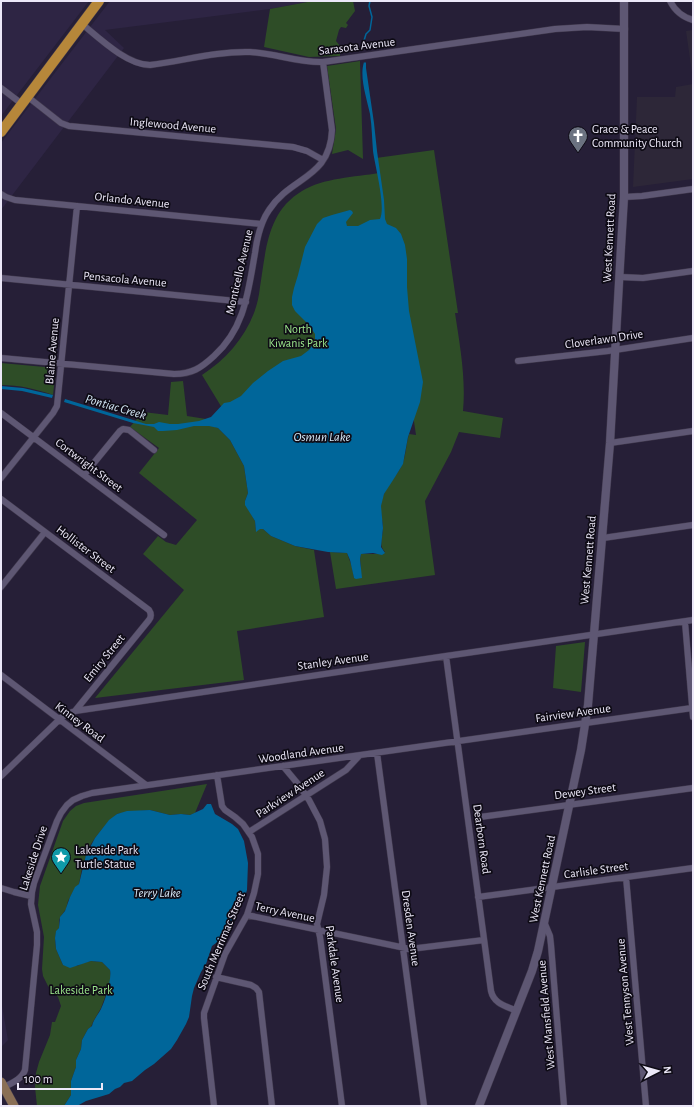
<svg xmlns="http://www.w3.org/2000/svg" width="694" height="1107" viewBox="0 0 694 1107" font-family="'Alegreya Sans',sans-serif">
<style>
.built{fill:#2e2544}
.education{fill:#2d2738}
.green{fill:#2e4d27}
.water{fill:#00669a}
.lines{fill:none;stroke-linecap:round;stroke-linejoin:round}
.stream{stroke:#00669a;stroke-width:1.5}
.minor-casing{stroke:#40394d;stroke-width:7}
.tertiary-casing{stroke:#40394d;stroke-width:9}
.secondary-casing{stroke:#40394d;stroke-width:10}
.primary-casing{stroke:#40394d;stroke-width:11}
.minor{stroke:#5e5773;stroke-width:6}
.tertiary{stroke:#5e5773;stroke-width:8}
.secondary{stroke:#8a6f56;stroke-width:9}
.primary{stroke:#b6873a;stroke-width:10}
.labels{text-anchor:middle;stroke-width:3.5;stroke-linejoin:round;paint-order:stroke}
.street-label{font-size:12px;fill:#ece8f8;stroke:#0e0b15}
.poi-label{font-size:12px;fill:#ece8f8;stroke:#0e0b15;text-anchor:start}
.park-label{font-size:12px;fill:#9eea8e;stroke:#0e0b15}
.water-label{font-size:13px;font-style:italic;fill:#d3e6f5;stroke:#0e0b15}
</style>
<rect width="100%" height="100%" fill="#261f37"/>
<path class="built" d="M 1,1 L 89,1 L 1,116 Z
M 110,1 L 313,1 L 270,9 L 105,30 L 124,48 L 1,210 L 1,143 Z
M 1,1000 L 8,1040 L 1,1047 Z"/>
<path class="education" d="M 693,30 L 693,80 L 686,31 Z
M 693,84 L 693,179 L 633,187 L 637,97 L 675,97 L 676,87 Z"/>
<path class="green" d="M 313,1 L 353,1 L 355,11 L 346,23 L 348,25 L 346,28 L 341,27 L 339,30 L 336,41 L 340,46 L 340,56 L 309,57 L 264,47 L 270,9 Z
M 360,61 L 363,159 L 348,150 L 332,154 L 336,129 L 327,66 Z
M 434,150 L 458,313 L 455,313 C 460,346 466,378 463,411 L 503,418 L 500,438 L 459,432 L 451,452 L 425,501 L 435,575 L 336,589 L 330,552 L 347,553 L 352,567 L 354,578 L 361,567 L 360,559 L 361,554 L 380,554 L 385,552 C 378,545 383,537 383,528 C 383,521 380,514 381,506 C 382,490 395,479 402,465 C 406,456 406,444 409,434 L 416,435 L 390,258 L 351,359 L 230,421 L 202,375 C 225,360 244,339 254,313 C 257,305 259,296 260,287 C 266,250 267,212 302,191 C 323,178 355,177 379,173 L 376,158 Z
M 1,363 L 56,368 L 53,395 C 36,389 19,385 1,385 Z
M 183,381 L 187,416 L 206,419 L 212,426 L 218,428 L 230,440 L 244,466 L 248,493 L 245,501 L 247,507 L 255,521 L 256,531 L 261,528 L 263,529 L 271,536 L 295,546 L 314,550 L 324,617 L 237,631 L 244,680 L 95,698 L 184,590 L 143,554 L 158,536 L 166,542 L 176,545 L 197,520 L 139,473 L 159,448 L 130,427 L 143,412 L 168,415 L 171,382 Z
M 585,642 L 581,692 L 553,688 L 556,646 Z
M 207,784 L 195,813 L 190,815 L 181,814 L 170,815 L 150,810 L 121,813 L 117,814 L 107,823 L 95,838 L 89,847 L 82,868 L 79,884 L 75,888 L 68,901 L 66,909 L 61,916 L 59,920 L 59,928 L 56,932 L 55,940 L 56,949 L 63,965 L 77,966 L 83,963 L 91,961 L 102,962 L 110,970 L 111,979 L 108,989 L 101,1008 L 93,1022 L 91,1027 L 88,1029 L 82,1040 L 81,1049 L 76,1060 L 76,1067 L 71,1081 L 71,1095 L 64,1106 L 37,1106 L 35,1087 L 36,1073 L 39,1062 L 50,1035 L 52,1022 L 55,1022 L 61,1006 L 58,997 L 48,986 L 43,976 L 42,969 L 44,937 L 38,905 L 40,886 L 63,821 L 70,811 L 76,806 L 84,803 Z"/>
<path class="water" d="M 364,62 L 365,63 L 366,62 L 366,68 L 374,123 L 377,151 L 384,200 L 385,219 L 387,224 L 396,228 L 401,234 L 405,245 L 407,259 L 407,287 L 409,311 L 423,382 L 420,402 L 408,437 L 403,464 L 395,477 L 384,494 L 381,506 L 383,528 L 381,547 L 385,553 L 382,555 L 373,553 L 361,554 L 360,559 L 362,578 L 356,579 L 354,578 L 350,560 L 347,553 L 328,552 L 295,546 L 271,536 L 263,529 L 260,529 L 256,532 L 255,521 L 245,505 L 245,501 L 248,493 L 244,466 L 230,440 L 218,428 L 209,426 L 194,426 L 177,430 L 163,431 L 158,431 L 154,427 L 133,423 L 64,402 L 65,399 L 146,424 L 154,424 L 159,422 L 170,424 L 178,424 L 199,421 L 211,417 L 224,403 L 230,402 L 241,396 L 253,383 L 268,371 L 283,361 L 301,356 L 309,350 L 315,341 L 315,334 L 309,325 L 295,311 L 292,305 L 292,297 L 294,288 L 298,275 L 305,247 L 317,224 L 323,218 L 332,215 L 350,210 L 352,211 L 353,213 L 346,222 L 347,226 L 358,226 L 370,220 L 380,219 C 386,207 375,166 373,151 C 372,139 372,127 370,114 C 367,99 359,77 364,62 Z
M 1,386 L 23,388 L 53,395 L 52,398 L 22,391 L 1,389 Z
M 207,804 L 211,804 L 215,814 L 232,824 L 238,829 L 244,841 L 248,863 L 247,890 L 244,899 L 238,905 L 237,912 L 226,932 L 216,943 L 212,946 L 206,964 L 201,972 L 194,988 L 192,996 L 189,1017 L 186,1024 L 177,1040 L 171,1049 L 154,1064 L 145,1070 L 132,1081 L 124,1083 L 120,1087 L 115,1089 L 109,1094 L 86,1101 L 77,1106 L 64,1106 L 71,1095 L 71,1081 L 76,1067 L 76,1060 L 81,1049 L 82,1040 L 88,1029 L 92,1026 C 93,1020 98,1015 101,1009 C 105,1001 112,979 110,970 L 102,962 L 91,961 L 70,968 L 63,965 L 56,949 L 55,938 L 56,931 L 59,928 L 60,917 L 65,911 L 70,897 L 75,887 L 79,884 L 86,855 L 95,838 L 109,820 L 117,814 L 127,811 L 150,810 L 170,815 L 181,814 L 190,815 L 203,809 Z"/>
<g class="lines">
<path class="stream" d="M 363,44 L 366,34 L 370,30 L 372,17 L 369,6 L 370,1"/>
<defs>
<path id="minor" d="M 670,1 C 675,11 682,17 693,20
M 82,24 C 99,38 127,65 150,65 C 183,61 216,51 250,52 C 275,53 298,63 323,62 L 555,29 L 587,27 L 625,29
M 1,88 L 22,104
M 28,97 L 61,123 L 69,126 L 293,147 L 307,151 L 323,160
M 1,194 L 6,197 L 15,200 L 261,224
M 624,197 L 642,196 L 693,189
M 620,277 L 643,278 L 693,271
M 1,278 L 246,302
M 1,358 L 174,374 C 192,374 201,368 214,356 C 245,328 248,292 255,253 C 257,238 260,223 269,210 C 291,176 330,179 332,130 L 323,62
M 518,361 L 608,351 L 693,338
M 1,413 L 164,535
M 610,443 L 693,431
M 84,475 L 120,431 L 123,429 L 129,430 L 154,450
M 1,478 L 53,413 L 57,406 L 77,206
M 1,499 L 149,610 C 151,613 152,616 149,620 L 75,711
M 603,538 L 693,525
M 1,587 L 45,532
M 685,622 L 693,717
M 446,656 L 491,991 C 494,1004 506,1006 517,1011
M 1,675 L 146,785
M 377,753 L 424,1106
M 283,766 L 298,784 L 309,800 L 320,821 L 325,839 L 327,867 L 324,895 L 317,924 L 320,937 L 342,1106
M 1,776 L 62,717 L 67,714 L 75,711 L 446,656 L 693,620
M 480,817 L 693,788
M 249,832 L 346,770 L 359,756
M 626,877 L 646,1106
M 1,888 L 14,892 L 31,896
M 478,897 L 693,868
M 247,915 L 410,949 L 484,940
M 545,924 L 550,936 L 551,945 L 564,1106
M 216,977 L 251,985 L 256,988 L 259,992 L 272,1106
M 4,1087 C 12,1083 22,1079 25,1070 L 37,945 L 37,932 L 31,904 L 32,892 L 34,883 L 57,821 L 61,813 L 67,805 L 73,800 L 82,796 L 92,793 L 692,708
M 214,1106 L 204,1018 L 204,1013 L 225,954 L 247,915 L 254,893 L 258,874 L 258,854 L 252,837 L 243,824 L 235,817 L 225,810 L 222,806 L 217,775"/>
<path id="tertiary" d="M 479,1106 L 532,971 L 538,951 L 581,750 L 588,705 L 610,443 L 621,247 L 624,197 L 624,1"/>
<path id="secondary" d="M 1,1082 L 14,1106"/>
<path id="primary" d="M 1,132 L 99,1"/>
</defs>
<use href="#minor" class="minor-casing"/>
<use href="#tertiary" class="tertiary-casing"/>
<use href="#secondary" class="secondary-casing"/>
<use href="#primary" class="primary-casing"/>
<use href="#minor" class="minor"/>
<use href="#tertiary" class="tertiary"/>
<use href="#secondary" class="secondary"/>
<use href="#primary" class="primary"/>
</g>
<defs>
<symbol id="church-pin" viewBox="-11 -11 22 30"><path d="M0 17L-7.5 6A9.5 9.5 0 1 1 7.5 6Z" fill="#6b7280" stroke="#0e0b15"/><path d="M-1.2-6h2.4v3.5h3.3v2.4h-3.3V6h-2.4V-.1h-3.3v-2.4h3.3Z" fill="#fff"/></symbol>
<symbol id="sight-pin" viewBox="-11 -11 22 30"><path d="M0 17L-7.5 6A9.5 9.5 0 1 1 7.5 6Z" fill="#0f9aa8" stroke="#0e0b15"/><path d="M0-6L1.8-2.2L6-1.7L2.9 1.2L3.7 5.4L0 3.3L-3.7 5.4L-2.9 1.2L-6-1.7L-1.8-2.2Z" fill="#fff"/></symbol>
</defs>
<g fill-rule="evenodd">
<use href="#church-pin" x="567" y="125" width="22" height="30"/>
<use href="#sight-pin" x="50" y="846" width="22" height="30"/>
</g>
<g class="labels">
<g class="street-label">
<text transform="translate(357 46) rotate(-7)" y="4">Sarasota Avenue</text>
<text transform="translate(173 125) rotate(5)" y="4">Inglewood Avenue</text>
<text transform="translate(132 200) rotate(6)" y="4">Orlando Avenue</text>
<text transform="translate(609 238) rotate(-87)" y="4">West Kennett Road</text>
<text transform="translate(239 272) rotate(-77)" y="4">Monticello Avenue</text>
<text transform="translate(125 279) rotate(5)" y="4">Pensacola Avenue</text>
<text transform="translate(604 339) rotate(-8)" y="4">Cloverlawn Drive</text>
<text transform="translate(52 351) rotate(-85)" y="4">Blaine Avenue</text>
<text transform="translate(89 465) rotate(37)" y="4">Cortwright Street</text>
<text transform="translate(86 549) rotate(37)" y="4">Hollister Street</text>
<text transform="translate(588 560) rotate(-85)" y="4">West Kennett Road</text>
<text transform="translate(104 658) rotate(-51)" y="4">Emiry Street</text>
<text transform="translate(333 661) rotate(-8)" y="4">Stanley Avenue</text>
<text transform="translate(573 713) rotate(-8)" y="4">Fairview Avenue</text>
<text transform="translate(80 722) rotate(37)" y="4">Kinney Road</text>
<text transform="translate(301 753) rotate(-8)" y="4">Woodland Avenue</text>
<text transform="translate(585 791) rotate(-8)" y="4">Dewey Street</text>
<text transform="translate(290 793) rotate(-33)" y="4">Parkview Avenue</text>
<text transform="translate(482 839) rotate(82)" y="4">Dearborn Road</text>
<text transform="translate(33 858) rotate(-72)" y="4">Lakeside Drive</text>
<text transform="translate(596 870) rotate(-8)" y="4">Carlisle Street</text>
<text transform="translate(542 879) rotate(-78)" y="4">West Kennett Road</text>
<text transform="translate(285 912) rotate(12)" y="4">Terry Avenue</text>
<text transform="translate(411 928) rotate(82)" y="4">Dresden Avenue</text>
<text transform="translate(221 941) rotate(-67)" y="4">South Merrimac Street</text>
<text transform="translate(335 964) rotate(82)" y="4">Parkdale Avenue</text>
<text transform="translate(625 992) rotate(-95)" y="4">West Tennyson Avenue</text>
<text transform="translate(546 1015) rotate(-95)" y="4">West Mansfield Avenue</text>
</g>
<g class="poi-label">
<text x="592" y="133">Grace &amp; Peace<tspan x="592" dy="14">Community Church</tspan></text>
<text x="75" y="854">Lakeside Park<tspan x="75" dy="14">Turtle Statue</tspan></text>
</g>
<g class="park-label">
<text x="298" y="333">North<tspan x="298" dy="14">Kiwanis Park</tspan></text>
<text x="81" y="994">Lakeside Park</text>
</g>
<g class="water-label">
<text transform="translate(116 406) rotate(16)" y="5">Pontiac Creek</text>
<text x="322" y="441">Osmun Lake</text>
<text x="157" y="897">Terry Lake</text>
</g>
</g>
<rect width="694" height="1107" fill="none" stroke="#ece8f8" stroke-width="4"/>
<g transform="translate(658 1071) rotate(84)" stroke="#0e0b15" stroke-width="3" paint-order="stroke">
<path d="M0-3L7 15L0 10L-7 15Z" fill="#ece8f8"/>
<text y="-6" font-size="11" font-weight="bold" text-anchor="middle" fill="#ece8f8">N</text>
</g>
<path d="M18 1083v6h84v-6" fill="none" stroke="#ece8f8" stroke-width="2"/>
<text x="24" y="1083" font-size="12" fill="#ece8f8" stroke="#0e0b15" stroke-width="3" paint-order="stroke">100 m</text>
</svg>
